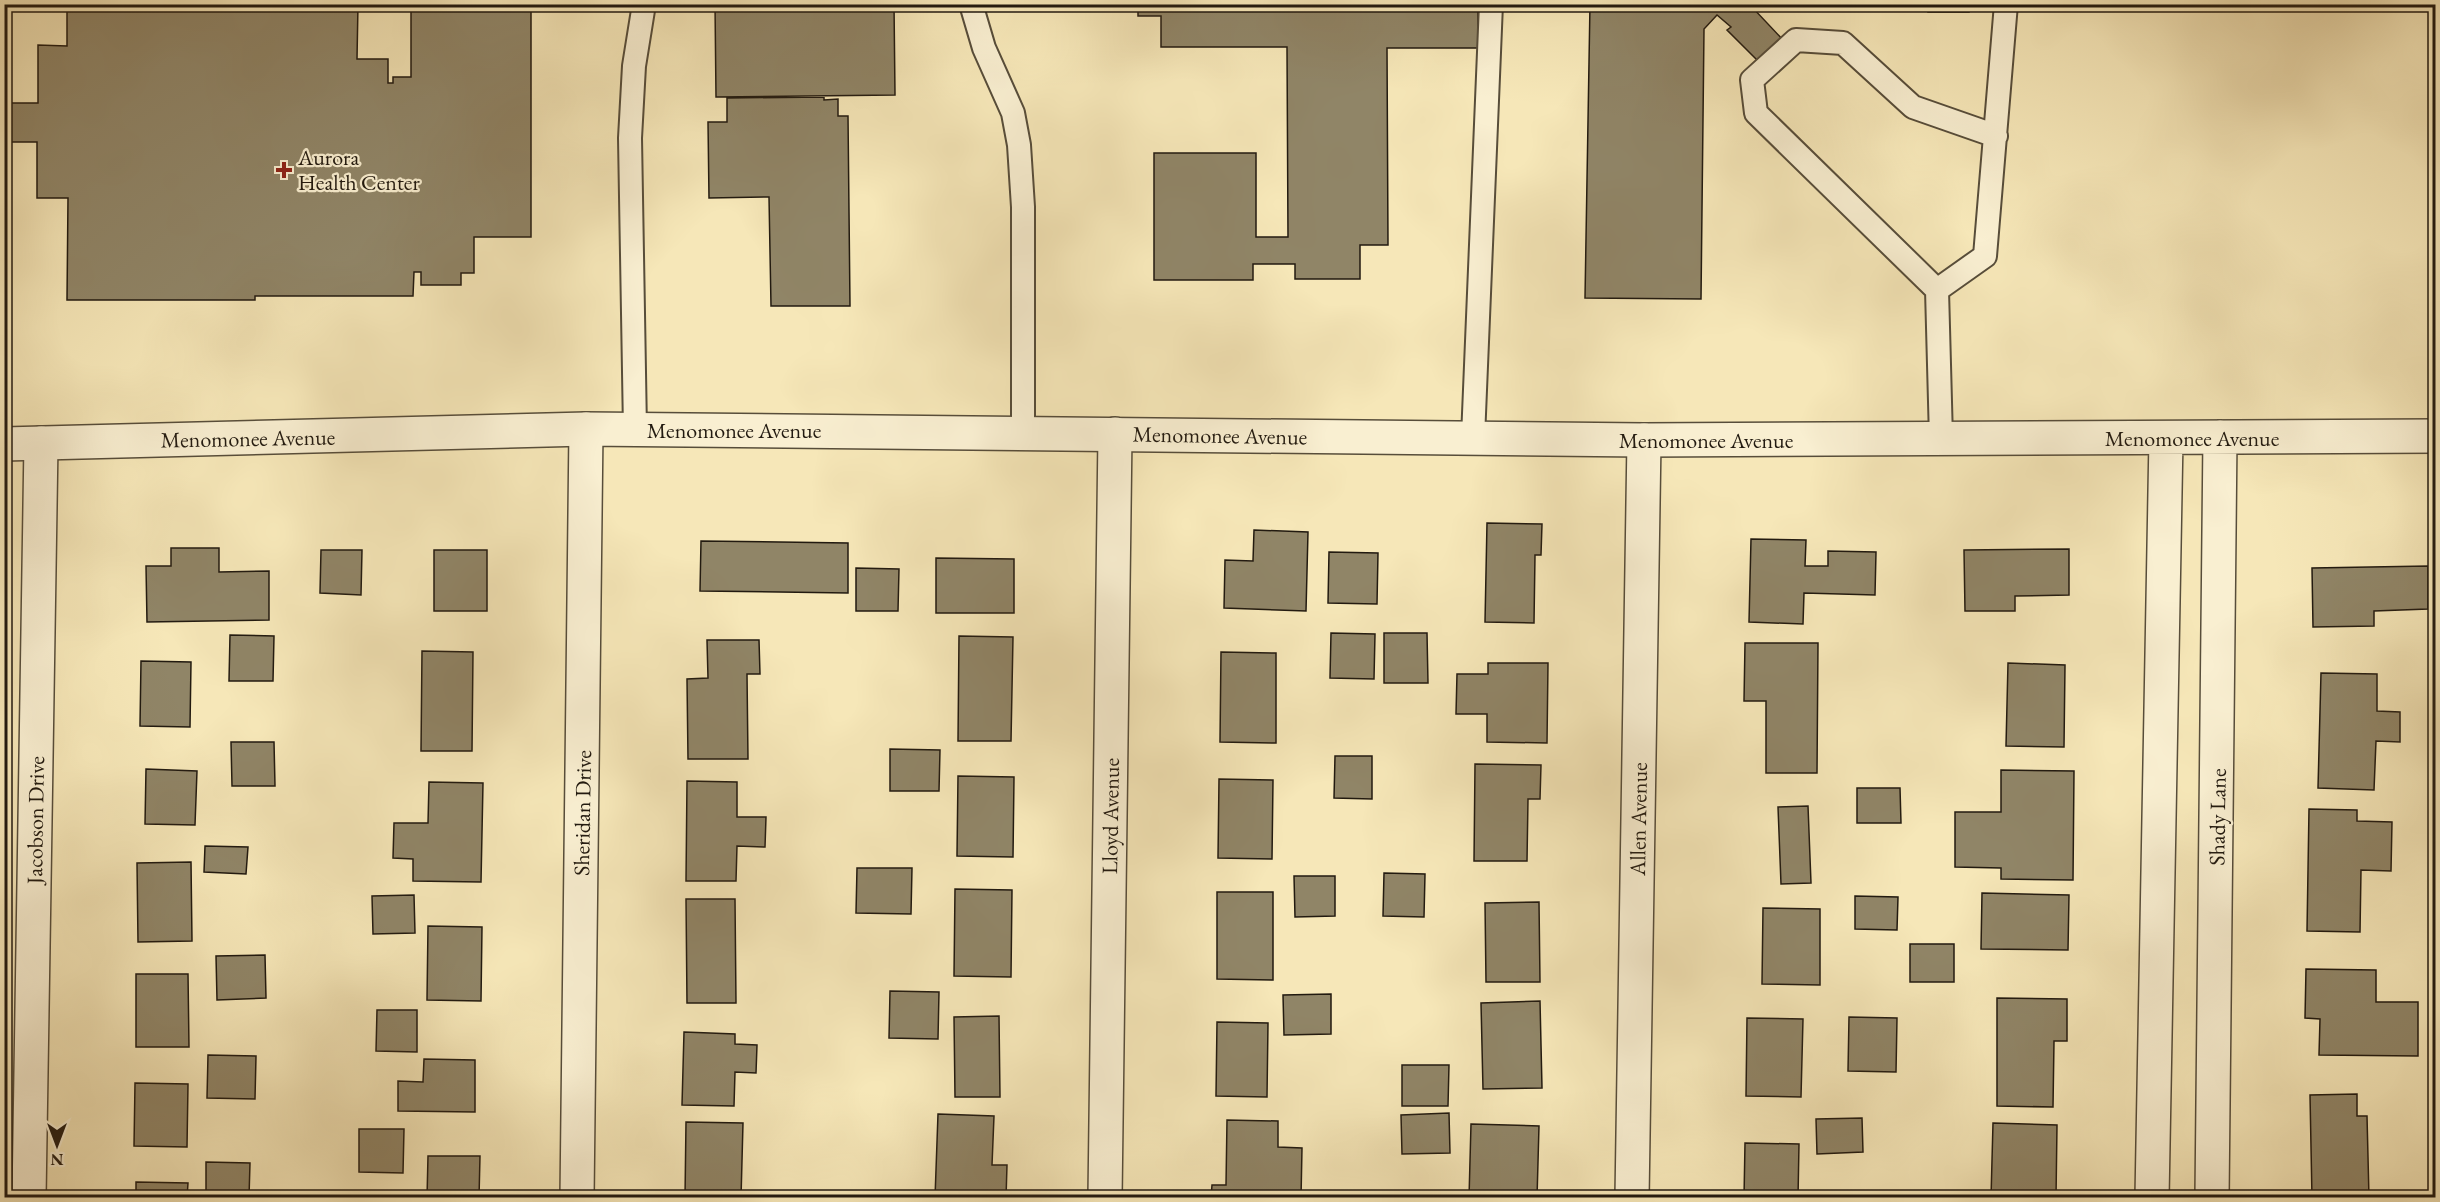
<svg xmlns="http://www.w3.org/2000/svg" width="2440" height="1202" viewBox="0 0 2440 1202" font-family="'EB Garamond',serif">
<style>
.building{fill:#908567;stroke:#221a10;stroke-width:1.5}
.lines{fill:none;stroke-linecap:round;stroke-linejoin:round}
.service-casing{stroke:#574d3a;stroke-width:26}
.minor-casing{stroke:#574d3a;stroke-width:36}
.tertiary-casing{stroke:#574d3a;stroke-width:36}
.service{stroke:#f9efd1;stroke-width:22}
.minor{stroke:#f9efd1;stroke-width:33}
.tertiary{stroke:#f9efd1;stroke-width:33}
.poi-dot{fill:#8f2418;stroke:#f9efd1;stroke-width:2}
.labels{text-anchor:middle;stroke-width:4.5;stroke-linejoin:round;paint-order:stroke}
.poi-label{font-size:22px;fill:#221a10;stroke:#f9efd1;text-anchor:start}
.street-label{font-size:22px;fill:#221a10;stroke:#f9efd1}
</style>
<rect width="100%" height="100%" fill="#f6e7b8"/>
<filter id="stains"><feTurbulence type="fractalNoise" baseFrequency=".00333" numOctaves="4"/><feColorMatrix values="0 0 0 0 .2 0 0 0 0 .09 0 0 0 0 .02 0 0 0 .5 -.17"/></filter>
<radialGradient id="worn" r=".72"><stop offset=".6" stop-color="#630" stop-opacity="0"/><stop offset="1" stop-color="#630" stop-opacity=".3"/></radialGradient>
<path class="building" d="M 67,4 L 310,7 L 310,4 L 358,4 L 357,59 L 388,59 L 388,83 L 393,83 L 393,77 L 411,77 L 411,4 L 531,4 L 531,237 L 474,237 L 474,273 L 461,273 L 461,285 L 421,285 L 421,272 L 414,272 L 413,296 L 255,296 L 255,300 L 67,300 L 68,198 L 37,198 L 37,142 L 4,142 L 4,103 L 38,103 L 38,45 L 67,46 Z
M 715,4 L 894,4 L 895,95 L 716,97 Z
M 1138,4 L 1478,4 L 1478,48 L 1387,48 L 1388,245 L 1360,245 L 1360,279 L 1295,279 L 1295,264 L 1253,264 L 1253,280 L 1154,280 L 1154,153 L 1256,153 L 1256,237 L 1288,237 L 1287,47 L 1161,47 L 1161,16 L 1138,16 Z
M 1590,4 L 1744,4 L 1748,8 L 1752,7 L 1784,41 L 1762,65 L 1727,30 L 1731,27 L 1717,15 L 1704,29 L 1701,299 L 1585,298 Z
M 1928,4 L 1969,4 L 1969,12 L 1928,12 Z
M 824,97 L 824,100 L 838,99 L 838,116 L 848,116 L 850,306 L 771,306 L 769,197 L 709,198 L 708,122 L 727,122 L 727,98 Z
M 1487,523 L 1542,524 L 1541,555 L 1535,555 L 1534,623 L 1485,622 Z
M 1254,530 L 1308,532 L 1306,611 L 1224,608 L 1225,560 L 1253,561 Z
M 1751,539 L 1806,540 L 1805,566 L 1828,566 L 1828,551 L 1876,552 L 1875,595 L 1804,593 L 1803,624 L 1749,622 Z
M 701,541 L 848,543 L 848,593 L 700,591 Z
M 171,548 L 219,548 L 219,572 L 269,571 L 269,620 L 147,622 L 146,566 L 171,566 Z
M 2069,549 L 2069,595 L 2015,596 L 2015,611 L 1965,611 L 1964,550 Z
M 321,550 L 362,550 L 361,595 L 320,593 Z
M 434,550 L 487,550 L 487,611 L 434,611 Z
M 1329,552 L 1378,553 L 1377,604 L 1328,603 Z
M 936,558 L 1014,559 L 1014,613 L 936,613 Z
M 2428,566 L 2428,609 L 2374,611 L 2374,626 L 2313,627 L 2312,568 Z
M 856,568 L 899,569 L 898,611 L 856,611 Z
M 1331,633 L 1375,634 L 1374,679 L 1330,678 Z
M 1384,633 L 1427,633 L 1428,683 L 1384,683 Z
M 230,635 L 274,636 L 273,681 L 229,681 Z
M 959,636 L 1013,637 L 1011,741 L 958,741 Z
M 707,640 L 759,640 L 760,674 L 747,674 L 748,759 L 688,759 L 687,679 L 708,678 Z
M 1745,643 L 1818,643 L 1817,773 L 1766,773 L 1766,701 L 1744,701 Z
M 422,651 L 473,652 L 472,751 L 421,751 Z
M 1221,652 L 1276,653 L 1276,743 L 1220,742 Z
M 141,661 L 191,662 L 190,727 L 140,726 Z
M 1488,663 L 1548,663 L 1547,743 L 1487,742 L 1487,714 L 1456,714 L 1457,674 L 1488,674 Z
M 2008,663 L 2065,665 L 2064,747 L 2006,746 Z
M 2321,673 L 2377,674 L 2377,711 L 2400,712 L 2400,742 L 2376,741 L 2374,790 L 2318,788 Z
M 231,742 L 274,742 L 275,786 L 232,786 Z
M 890,749 L 940,750 L 939,791 L 890,791 Z
M 1335,756 L 1372,756 L 1372,799 L 1334,798 Z
M 1475,764 L 1541,765 L 1540,799 L 1528,799 L 1527,861 L 1474,861 Z
M 146,769 L 197,771 L 195,825 L 145,824 Z
M 2001,770 L 2074,771 L 2073,880 L 2001,879 L 2001,868 L 1955,867 L 1955,812 L 2001,812 Z
M 958,776 L 1014,777 L 1013,857 L 957,856 Z
M 1219,779 L 1273,780 L 1272,859 L 1218,858 Z
M 687,781 L 737,782 L 737,817 L 766,817 L 765,847 L 737,846 L 736,881 L 686,881 Z
M 429,782 L 483,783 L 481,882 L 413,881 L 413,859 L 393,858 L 394,823 L 428,823 Z
M 1857,788 L 1900,788 L 1901,823 L 1857,823 Z
M 1808,806 L 1811,883 L 1781,884 L 1778,807 Z
M 2309,809 L 2357,810 L 2357,821 L 2392,822 L 2391,871 L 2361,870 L 2360,932 L 2307,931 Z
M 205,846 L 248,847 L 246,874 L 204,872 Z
M 191,862 L 192,941 L 138,942 L 137,863 Z
M 857,868 L 912,868 L 911,914 L 856,913 Z
M 1384,873 L 1425,874 L 1424,917 L 1383,916 Z
M 1294,876 L 1335,876 L 1335,916 L 1295,917 Z
M 955,889 L 1012,890 L 1011,977 L 954,976 Z
M 1217,892 L 1273,892 L 1273,980 L 1217,979 Z
M 1982,893 L 2069,895 L 2068,950 L 1981,949 Z
M 414,895 L 415,933 L 373,934 L 372,896 Z
M 1855,896 L 1898,897 L 1897,930 L 1855,929 Z
M 686,899 L 735,899 L 736,1003 L 687,1003 Z
M 1539,902 L 1540,982 L 1486,982 L 1485,903 Z
M 1763,908 L 1820,909 L 1820,985 L 1762,984 Z
M 428,926 L 482,927 L 481,1001 L 427,1000 Z
M 1910,944 L 1954,944 L 1954,982 L 1910,982 Z
M 265,955 L 266,998 L 217,1000 L 216,956 Z
M 2306,969 L 2376,970 L 2376,1002 L 2418,1002 L 2418,1056 L 2319,1055 L 2320,1019 L 2305,1018 Z
M 136,974 L 188,974 L 189,1047 L 136,1047 Z
M 890,991 L 939,992 L 938,1039 L 889,1038 Z
M 1331,994 L 1331,1034 L 1284,1035 L 1283,995 Z
M 1997,998 L 2067,999 L 2067,1041 L 2054,1041 L 2053,1107 L 1997,1106 Z
M 1540,1001 L 1542,1088 L 1483,1089 L 1481,1003 Z
M 377,1010 L 417,1010 L 417,1052 L 376,1051 Z
M 999,1016 L 1000,1097 L 955,1097 L 954,1017 Z
M 1849,1017 L 1897,1018 L 1896,1072 L 1848,1071 Z
M 1747,1018 L 1803,1019 L 1801,1097 L 1746,1096 Z
M 1217,1022 L 1268,1023 L 1267,1097 L 1216,1096 Z
M 684,1032 L 735,1034 L 735,1044 L 757,1045 L 756,1073 L 735,1072 L 734,1106 L 682,1105 Z
M 208,1055 L 256,1056 L 255,1099 L 207,1098 Z
M 424,1059 L 475,1060 L 475,1112 L 398,1111 L 398,1081 L 423,1082 Z
M 1402,1065 L 1449,1065 L 1448,1106 L 1402,1106 Z
M 135,1083 L 188,1084 L 187,1147 L 134,1146 Z
M 2357,1094 L 2357,1116 L 2367,1116 L 2369,1198 L 2312,1198 L 2310,1095 Z
M 1449,1113 L 1450,1153 L 1402,1154 L 1401,1115 Z
M 938,1114 L 994,1116 L 992,1165 L 1007,1165 L 1006,1198 L 935,1198 Z
M 1862,1118 L 1863,1152 L 1817,1154 L 1816,1119 Z
M 1227,1120 L 1278,1121 L 1278,1147 L 1302,1148 L 1301,1198 L 1211,1198 L 1212,1185 L 1226,1185 Z
M 686,1122 L 743,1123 L 741,1198 L 685,1198 Z
M 1993,1123 L 2057,1125 L 2056,1198 L 1991,1198 Z
M 1471,1124 L 1539,1126 L 1537,1198 L 1469,1198 Z
M 359,1129 L 404,1129 L 403,1173 L 359,1172 Z
M 1745,1143 L 1799,1144 L 1798,1198 L 1744,1198 Z
M 428,1156 L 480,1156 L 479,1198 L 427,1198 Z
M 206,1162 L 250,1163 L 249,1197 L 206,1196 Z
M 136,1182 L 188,1183 L 187,1198 L 136,1198 Z"/>
<g class="lines">
<defs>
<path id="service" d="M 971,4 L 984,48 L 1013,113 L 1019,145 L 1023,207 L 1023,433
M 1937,290 L 1756,113 L 1752,80 L 1796,40 L 1843,43 L 1913,107 L 1996,136
M 635,430 L 630,138 L 634,66 L 644,4
M 1473,438 L 1491,4
M 1941,439 L 1937,290 L 1985,256 L 2006,4"/>
<path id="minor" d="M 29,1198 L 41,443
M 577,1198 L 586,429
M 1105,1198 L 1115,434
M 1632,1198 L 1644,440"/>
<path id="tertiary" d="M 4,444 L 586,429 L 1644,440 L 2436,436
M 2152,1198 L 2166,438
M 2212,1198 L 2220,437"/>
</defs>
<use href="#service" class="service-casing"/>
<use href="#minor" class="minor-casing"/>
<use href="#tertiary" class="tertiary-casing"/>
<use href="#service" class="service"/>
<use href="#minor" class="minor"/>
<use href="#tertiary" class="tertiary"/>
</g>
<path class="poi-dot" d="M281 161h6v6h6v6h-6v6h-6v-6h-6v-6h6z"/>
<g class="labels">
<g class="poi-label">
<text x="298" y="165">Aurora<tspan x="298" dy="25">Health Center</tspan></text>
</g>
<g class="street-label">
<text x="734" y="438">Menomonee Avenue</text>
<text transform="translate(1220 435) rotate(1)" y="8">Menomonee Avenue</text>
<text transform="translate(248 438) rotate(-1)" y="8">Menomonee Avenue</text>
<text x="2192" y="446">Menomonee Avenue</text>
<text x="1706" y="448">Menomonee Avenue</text>
<text transform="translate(582 813) rotate(-89)" y="8">Sheridan Drive</text>
<text transform="translate(1110 816) rotate(-89)" y="8">Lloyd Avenue</text>
<text transform="translate(2217 817) rotate(-89)" y="8">Shady Lane</text>
<text transform="translate(1638 819) rotate(-89)" y="8">Allen Avenue</text>
<text transform="translate(35 820) rotate(-89)" y="8">Jacobson Drive</text>
</g>
</g>
<rect width="2440" height="1202" fill="none" stroke="#f6e7b8" stroke-width="24"/>
<rect x="6" y="6" width="2428" height="1190" fill="none" stroke="#221a10" stroke-width="3"/>
<rect x="12" y="12" width="2416" height="1178" fill="none" stroke="#221a10" stroke-width="1.5"/>
<g transform="translate(57 1145) rotate(180)" stroke="#f9efd1" stroke-width="4.5" paint-order="stroke">
<path d="M0-4.5L10 22L0 15L-10 22Z" fill="#221a10"/>
<text y="-9" font-size="16" font-weight="bold" text-anchor="middle" fill="#221a10">N</text>
</g>
<rect width="100%" height="100%" filter="url(#stains)"/>
<rect width="100%" height="100%" fill="url(#worn)"/>
</svg>
